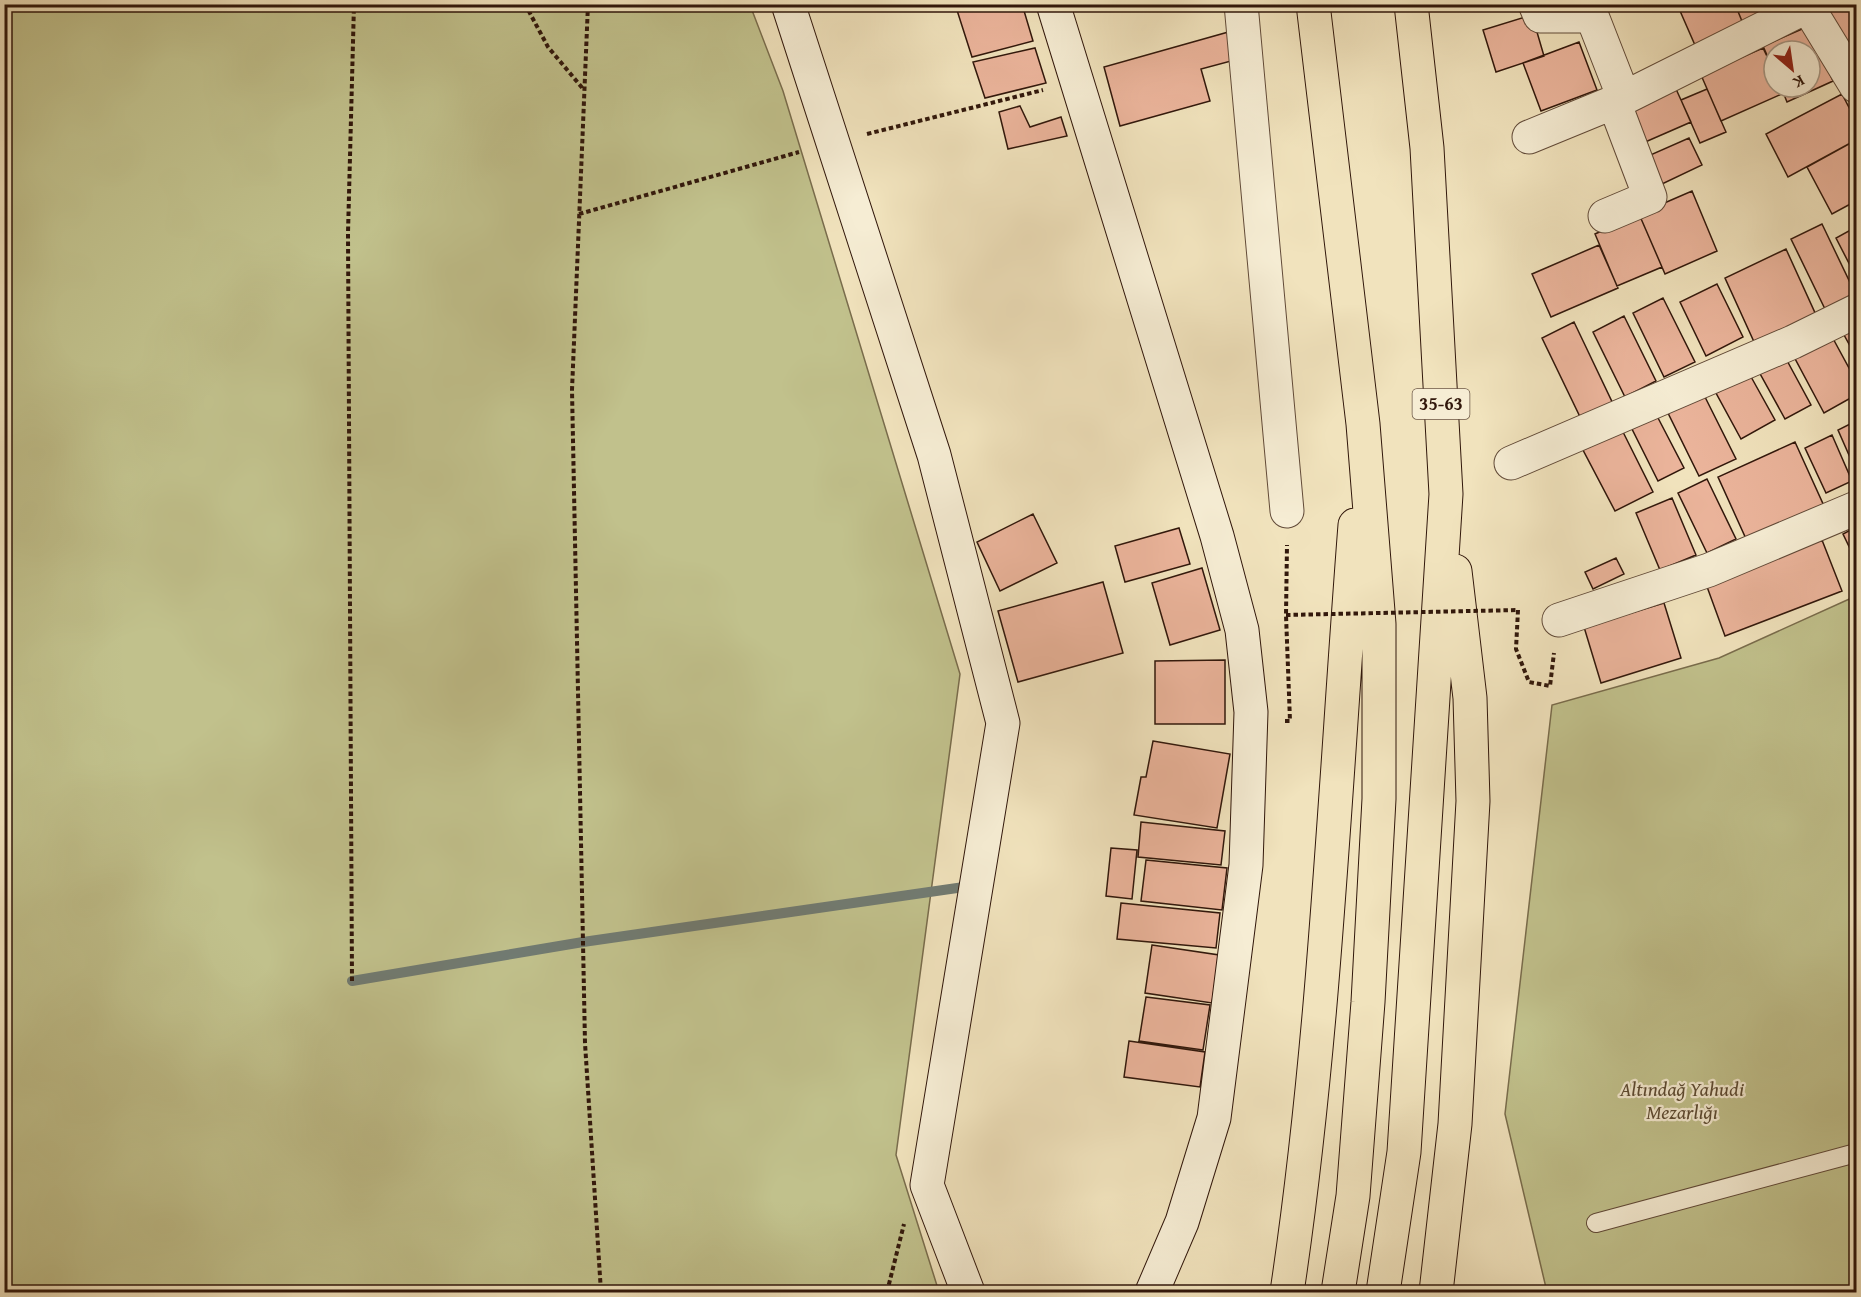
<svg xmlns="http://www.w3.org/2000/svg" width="1861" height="1297" viewBox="0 0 1861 1297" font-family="'Gentium Book Plus',serif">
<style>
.green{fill:#c1c18c;stroke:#796c4c;stroke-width:1.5}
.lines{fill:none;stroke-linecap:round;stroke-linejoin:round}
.stream{stroke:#717b72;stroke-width:10}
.building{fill:#ebb49b;stroke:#31170b;stroke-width:1.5}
.lane-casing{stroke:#614a38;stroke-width:20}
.street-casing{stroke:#614a38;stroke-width:35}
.secondary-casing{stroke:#31170b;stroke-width:35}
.primary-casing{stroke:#31170b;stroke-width:35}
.path{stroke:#31170b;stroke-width:4;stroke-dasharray:4.5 3;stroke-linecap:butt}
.lane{stroke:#f6edd4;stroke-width:18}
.street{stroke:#f6edd4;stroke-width:33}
.secondary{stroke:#f6edd4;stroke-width:33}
.primary{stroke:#f1e3bd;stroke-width:33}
.path-bridge{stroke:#31170b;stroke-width:4;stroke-dasharray:4.5 3;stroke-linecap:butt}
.labels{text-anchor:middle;stroke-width:4.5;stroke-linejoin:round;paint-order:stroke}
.shield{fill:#f6edd4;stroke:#6c5747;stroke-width:1.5}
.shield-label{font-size:18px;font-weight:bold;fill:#31170b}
.park-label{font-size:20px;font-style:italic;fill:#5c4a32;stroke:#f6edd4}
</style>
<rect width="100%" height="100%" fill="#f1e3bd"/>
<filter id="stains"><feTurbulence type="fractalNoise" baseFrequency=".00333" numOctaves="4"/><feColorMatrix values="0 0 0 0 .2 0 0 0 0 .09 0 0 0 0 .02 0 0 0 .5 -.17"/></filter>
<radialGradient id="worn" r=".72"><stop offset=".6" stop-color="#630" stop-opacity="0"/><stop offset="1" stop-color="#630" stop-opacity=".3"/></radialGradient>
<path class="green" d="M 5,4 L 750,5 L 783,91 L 960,674 L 896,1155 L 939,1292 L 5,1292 Z
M 1856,596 L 1856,1292 L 1547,1292 L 1505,1114 L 1552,705 L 1719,658 Z"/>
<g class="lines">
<path class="stream" d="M 352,981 L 583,942 L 971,886"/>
</g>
<path class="building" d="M 955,4 L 1022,4 L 1033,41 L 972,57 Z
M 1677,4 L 1735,4 L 1746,31 L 1698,52 Z
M 1735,4 L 1783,4 L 1746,31 Z
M 1825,4 L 1856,4 L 1856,63 Z
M 1532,15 L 1544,56 L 1496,72 L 1483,30 Z
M 1809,26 L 1833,81 L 1787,102 L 1781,87 L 1810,87 L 1810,51 L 1774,51 L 1774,71 L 1763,46 Z
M 1239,29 L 1246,57 L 1201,69 L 1210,101 L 1120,126 L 1104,67 Z
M 1579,42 L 1597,90 L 1541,111 L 1523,63 Z
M 1035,48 L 1046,83 L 985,98 L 973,62 Z
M 1763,48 L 1774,71 L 1774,87 L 1781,87 L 1784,93 L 1721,121 L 1701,75 Z
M 1676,89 L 1691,122 L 1643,143 L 1629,110 Z
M 1707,89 L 1726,132 L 1700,143 L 1681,100 Z
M 1842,94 L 1856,121 L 1856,140 L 1788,177 L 1766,134 Z
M 1020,106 L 1030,127 L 1061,117 L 1067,136 L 1008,149 L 999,112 Z
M 1689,138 L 1702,165 L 1662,184 L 1648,156 Z
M 1856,140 L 1856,201 L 1832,214 L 1807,167 Z
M 1692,191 L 1717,251 L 1665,274 L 1639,214 Z
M 1639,214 L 1662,267 L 1617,286 L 1595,234 Z
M 1822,224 L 1856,295 L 1825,309 L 1791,239 Z
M 1856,227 L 1856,277 L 1836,238 Z
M 1599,245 L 1618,288 L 1551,317 L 1532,274 Z
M 1786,249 L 1816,315 L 1755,344 L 1725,278 Z
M 1717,284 L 1743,337 L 1706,356 L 1680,302 Z
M 1663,298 L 1695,362 L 1664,377 L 1633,313 Z
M 1624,316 L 1656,381 L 1625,397 L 1593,332 Z
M 1574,322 L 1615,408 L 1583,423 L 1542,338 Z
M 1856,325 L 1856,357 L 1843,333 Z
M 1830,333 L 1856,381 L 1856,395 L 1824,413 L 1792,353 Z
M 1784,355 L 1811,405 L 1785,419 L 1758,370 Z
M 1750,375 L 1775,420 L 1741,439 L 1716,393 Z
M 1704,395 L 1736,459 L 1699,476 L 1668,413 Z
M 1657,416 L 1684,468 L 1658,481 L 1632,429 Z
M 1856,421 L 1856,471 L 1838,430 Z
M 1622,430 L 1653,492 L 1615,511 L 1583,450 Z
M 1832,435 L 1852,481 L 1826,493 L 1805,448 Z
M 1795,442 L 1824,506 L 1747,541 L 1718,477 Z
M 1707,479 L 1736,539 L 1707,553 L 1678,493 Z
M 1672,498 L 1696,555 L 1660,570 L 1636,513 Z
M 1033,514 L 1057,563 L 1000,591 L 977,542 Z
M 1856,527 L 1856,561 L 1843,534 Z
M 1179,528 L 1190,564 L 1125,582 L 1115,546 Z
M 1822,540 L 1842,591 L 1725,636 L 1706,584 Z
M 1616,558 L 1624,574 L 1593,589 L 1585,572 Z
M 1202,568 L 1220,630 L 1170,645 L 1152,583 Z
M 1103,582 L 1123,653 L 1018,682 L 998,611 Z
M 1664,603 L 1681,658 L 1601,683 L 1584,627 Z
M 1225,660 L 1225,724 L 1155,724 L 1155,661 Z
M 1153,741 L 1230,754 L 1217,828 L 1134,815 L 1141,777 L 1146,777 Z
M 1141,822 L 1225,831 L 1221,865 L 1138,857 Z
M 1111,848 L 1137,850 L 1132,899 L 1106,896 Z
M 1146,860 L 1227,868 L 1222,910 L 1141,901 Z
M 1121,903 L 1220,913 L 1216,948 L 1117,939 Z
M 1152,945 L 1219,955 L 1212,1003 L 1145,993 Z
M 1146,997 L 1210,1005 L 1203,1050 L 1139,1041 Z
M 1129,1041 L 1205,1052 L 1200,1087 L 1124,1077 Z"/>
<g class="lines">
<defs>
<path id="lane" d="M 1596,1223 L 1856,1153"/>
<path id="street" d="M 1241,4 L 1287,511
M 1535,4 L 1540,16 L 1592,16 L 1624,98
M 1806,4 L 1856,86
M 1529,137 L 1624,98 L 1812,4
M 1605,216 L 1650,197 L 1614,102
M 1511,463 L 1793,342 L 1856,311
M 1559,620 L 1709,570 L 1856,508"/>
<path id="secondary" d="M 788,4 L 934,455 L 1003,723 L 927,1185 L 968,1292
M 1053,4 L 1217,536 L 1242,630 L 1251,712 L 1246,865 L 1214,1118 L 1182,1222 L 1152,1292"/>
<path id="primary" d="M 1313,4 L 1363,424 L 1379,624 L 1379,799 L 1368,1002 L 1353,1196 L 1338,1292
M 1287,1292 C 1325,1038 1335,781 1355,525
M 1383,1292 L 1404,1152 L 1446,494 L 1427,148 L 1411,4
M 1436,1292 L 1455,1124 L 1473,801 L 1470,698 L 1455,571"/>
</defs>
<use href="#lane" class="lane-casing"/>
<use href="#street" class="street-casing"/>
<use href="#secondary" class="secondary-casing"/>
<use href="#primary" class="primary-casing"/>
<path class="path" d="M 525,4 L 548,47 L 584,90
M 588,4 L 572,390 L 585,1043 L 601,1292
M 867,134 L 1043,90
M 579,214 L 799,152
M 1518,610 L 1516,649 L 1529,682 L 1550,686 L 1554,653
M 1285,721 L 1290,721 L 1286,615 L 1287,545
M 352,981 L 348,233 L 354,4
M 887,1292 L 904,1224"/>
<use href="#lane" class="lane"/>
<use href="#street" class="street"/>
<use href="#secondary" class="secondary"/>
<use href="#primary" class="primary"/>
<path class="path-bridge" d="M 1286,615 L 1518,610"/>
</g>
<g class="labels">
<rect class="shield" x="1412.5" y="389" width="57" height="30" rx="4.5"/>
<g class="shield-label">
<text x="1441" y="410">35-63</text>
</g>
<g class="park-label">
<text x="1682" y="1096">Altındağ Yahudi<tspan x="1682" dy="23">Mezarlığı</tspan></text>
</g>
</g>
<rect width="1861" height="1297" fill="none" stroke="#f1e3bd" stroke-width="24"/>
<rect x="6" y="6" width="1849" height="1285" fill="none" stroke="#31170b" stroke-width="3"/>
<rect x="12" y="12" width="1837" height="1273" fill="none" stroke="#31170b" stroke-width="1.5"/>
<g transform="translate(1792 69) rotate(151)"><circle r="28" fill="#f6edd4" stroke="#a79784" stroke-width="1.5"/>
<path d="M0-4.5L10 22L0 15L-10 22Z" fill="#8f2418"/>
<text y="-9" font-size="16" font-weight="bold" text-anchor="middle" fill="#31170b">K</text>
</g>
<rect width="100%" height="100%" filter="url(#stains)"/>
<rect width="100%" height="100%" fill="url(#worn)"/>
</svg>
